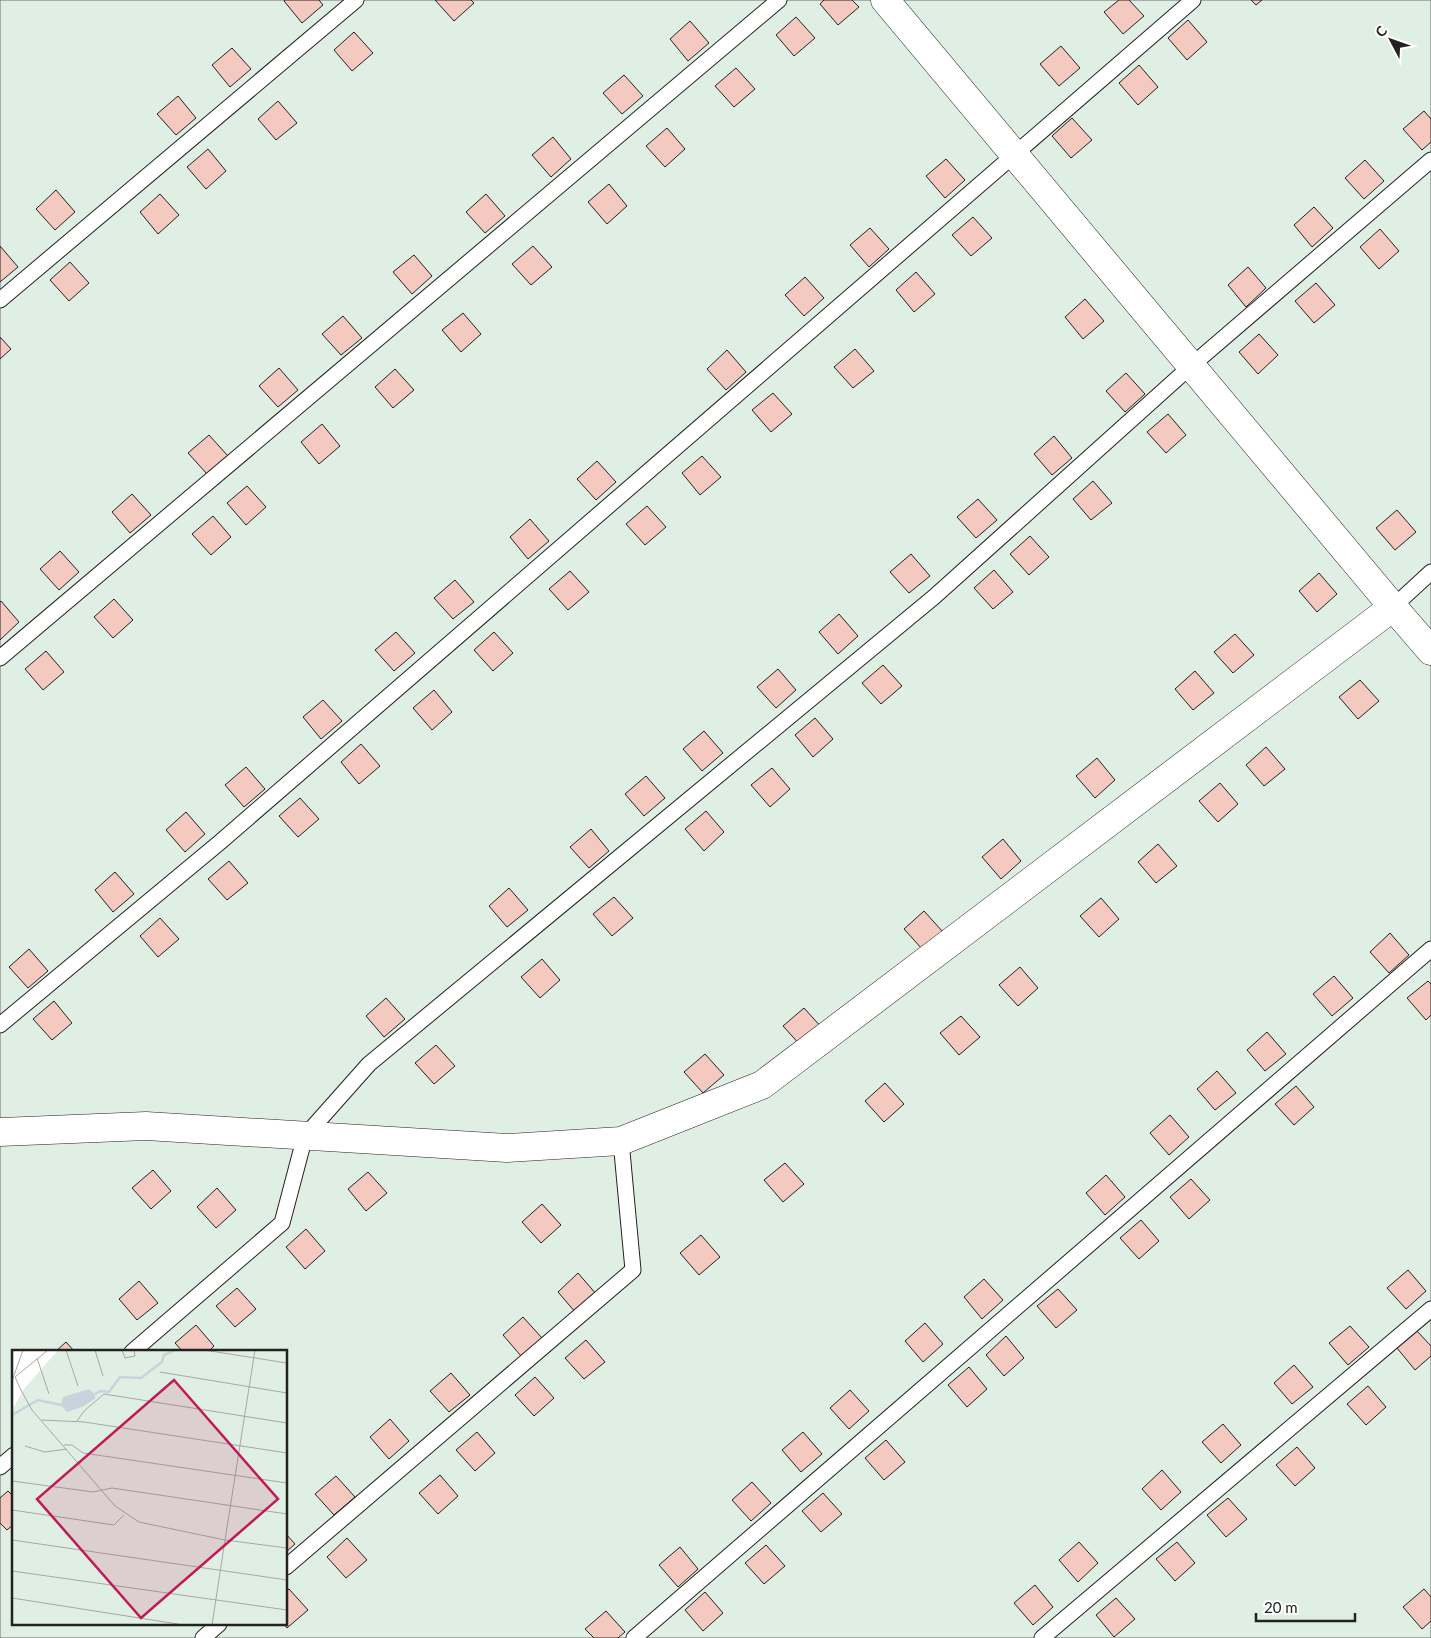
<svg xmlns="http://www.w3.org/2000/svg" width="1431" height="1638" viewBox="0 0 1431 1638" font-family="Lato,sans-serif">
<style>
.green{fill:#e0efe3;stroke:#6f6f6f;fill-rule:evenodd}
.building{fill:#f3c9c0;stroke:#222}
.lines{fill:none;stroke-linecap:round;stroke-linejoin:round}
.service-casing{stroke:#222;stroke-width:17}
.minor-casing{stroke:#222;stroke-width:29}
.service{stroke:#fff;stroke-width:15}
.minor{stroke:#fff;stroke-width:28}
.inset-river{fill:none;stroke:#c7d3dd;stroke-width:2.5}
.inset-road{fill:none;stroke:#a7a7a7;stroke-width:1}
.view{fill:#c2185b;fill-opacity:0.15;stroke:#c2185b;stroke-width:2.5}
.inset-edge{fill:none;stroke:#222;stroke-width:2.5}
</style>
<rect width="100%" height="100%" fill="#fff"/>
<path class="green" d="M 0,0 L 1431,0 L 1431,1638 L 0,1638 ZM 14,1352 L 286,1352 L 286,1624 L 14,1624 Z"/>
<path class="building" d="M 285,0 L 319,0 L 323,5 L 302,23 L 284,1 Z
M 435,0 L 471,0 L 474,3 L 454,21 Z
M 824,0 L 852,0 L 859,7 L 838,25 L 820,4 Z
M 1119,0 L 1129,0 L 1144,16 L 1123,34 L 1104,12 Z
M 1251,0 L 1262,0 L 1256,5 Z
M 796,17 L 815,38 L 794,56 L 776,35 Z
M 1188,20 L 1207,42 L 1187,60 L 1168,38 Z
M 690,21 L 709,43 L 688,61 L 670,39 Z
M 354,32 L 373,53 L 352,71 L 334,50 Z
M 1061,46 L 1080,68 L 1059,86 L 1040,64 Z
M 232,48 L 251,69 L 230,87 L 212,65 Z
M 1139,65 L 1158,87 L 1138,105 L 1119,83 Z
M 736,68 L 755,89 L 734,107 L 715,86 Z
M 624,75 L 643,96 L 622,114 L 603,93 Z
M 178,96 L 196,118 L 176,135 L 157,114 Z
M 278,101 L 297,123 L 276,140 L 258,119 Z
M 1424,111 L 1431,119 L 1431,142 L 1422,150 L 1403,129 Z
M 1072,118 L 1092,140 L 1071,158 L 1052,136 Z
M 667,128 L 685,149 L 665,167 L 646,146 Z
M 553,137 L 571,159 L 551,177 L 532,155 Z
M 208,149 L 226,171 L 206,189 L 187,167 Z
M 946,159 L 965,180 L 945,198 L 926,176 Z
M 1365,160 L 1384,181 L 1364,199 L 1345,178 Z
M 609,184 L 627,206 L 607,224 L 588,202 Z
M 56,190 L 75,212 L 55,230 L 36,209 Z
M 160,194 L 179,215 L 158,234 L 140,212 Z
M 486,194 L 505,216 L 485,233 L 466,212 Z
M 1314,207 L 1333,228 L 1312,247 L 1294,225 Z
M 973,217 L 992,238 L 971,256 L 952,235 Z
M 870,228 L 889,249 L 869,267 L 850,245 Z
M 1380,229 L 1399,251 L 1379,269 L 1360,247 Z
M 0,246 L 18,267 L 0,282 Z
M 533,246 L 552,267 L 531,285 L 512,264 Z
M 414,255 L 432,276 L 412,294 L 393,272 Z
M 70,262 L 89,283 L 69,301 L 50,280 Z
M 1248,267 L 1266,288 L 1246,307 L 1228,285 Z
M 916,272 L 935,294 L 914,312 L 896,290 Z
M 805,277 L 824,298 L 804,316 L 785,295 Z
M 1316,283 L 1335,305 L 1314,323 L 1295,301 Z
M 1085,299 L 1104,321 L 1083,339 L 1065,317 Z
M 463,313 L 481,334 L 461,352 L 442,330 Z
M 343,316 L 362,338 L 341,355 L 322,334 Z
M 1259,334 L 1278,355 L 1258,374 L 1239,352 Z
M 0,337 L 11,349 L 0,359 Z
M 855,349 L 874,371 L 853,388 L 834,367 Z
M 727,350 L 746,372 L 726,390 L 707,369 Z
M 279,368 L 298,390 L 278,407 L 259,386 Z
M 395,369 L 414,390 L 393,408 L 375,387 Z
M 1126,373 L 1145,394 L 1125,412 L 1106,391 Z
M 773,393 L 792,414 L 771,432 L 752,410 Z
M 1168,414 L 1186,435 L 1166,453 L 1147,432 Z
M 322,424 L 340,446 L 319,464 L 301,442 Z
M 209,435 L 228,456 L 207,474 L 188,453 Z
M 1054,436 L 1072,458 L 1052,475 L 1034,454 Z
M 702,456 L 721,477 L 700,495 L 682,473 Z
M 597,461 L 616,482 L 596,500 L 577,479 Z
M 1093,481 L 1112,503 L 1091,520 L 1073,499 Z
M 247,486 L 266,507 L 246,525 L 227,503 Z
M 132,494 L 151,515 L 130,533 L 112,512 Z
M 978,499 L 997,520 L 976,538 L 957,517 Z
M 647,506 L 666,527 L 645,545 L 626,524 Z
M 1397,510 L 1416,532 L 1395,550 L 1376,528 Z
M 213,516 L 231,537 L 211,555 L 192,534 Z
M 530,519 L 549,541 L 528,559 L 510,537 Z
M 1030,536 L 1049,557 L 1029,575 L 1010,554 Z
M 60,551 L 79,572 L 59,590 L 40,569 Z
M 911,554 L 930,576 L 909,593 L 890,572 Z
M 994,570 L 1013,592 L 993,609 L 974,588 Z
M 570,571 L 589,592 L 568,610 L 549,589 Z
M 1319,573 L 1337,594 L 1317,612 L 1299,591 Z
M 455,580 L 474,602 L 453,619 L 434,598 Z
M 114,599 L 133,620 L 113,638 L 94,617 Z
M 1,601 L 19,622 L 0,640 L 0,602 Z
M 839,614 L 858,636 L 838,654 L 819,632 Z
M 396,632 L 415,653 L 394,671 L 375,650 Z
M 494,632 L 513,653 L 493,671 L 474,650 Z
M 1235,634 L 1254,655 L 1233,673 L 1214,652 Z
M 46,651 L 64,672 L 43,690 L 25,669 Z
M 883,665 L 902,686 L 881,704 L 862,683 Z
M 778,669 L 796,690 L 776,708 L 757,687 Z
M 1195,671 L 1214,693 L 1193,710 L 1175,689 Z
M 1360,680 L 1379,701 L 1358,719 L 1339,697 Z
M 434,690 L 452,712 L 432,730 L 413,708 Z
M 323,700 L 342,721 L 321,739 L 303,717 Z
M 815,718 L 833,739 L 813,757 L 795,735 Z
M 704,731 L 723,753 L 702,771 L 683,749 Z
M 361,744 L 380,766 L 359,784 L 341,762 Z
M 1266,747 L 1285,769 L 1264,786 L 1246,765 Z
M 1097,758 L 1115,780 L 1095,798 L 1076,776 Z
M 246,767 L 265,789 L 244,807 L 225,785 Z
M 772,768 L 790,789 L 770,807 L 751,785 Z
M 646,776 L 665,798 L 644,816 L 625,794 Z
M 1220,783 L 1238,804 L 1218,822 L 1199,801 Z
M 300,798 L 319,819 L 298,837 L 279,816 Z
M 706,811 L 724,832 L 704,851 L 685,829 Z
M 186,812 L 205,834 L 185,852 L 166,830 Z
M 591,829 L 609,851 L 589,868 L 570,847 Z
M 1003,839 L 1021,861 L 1001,879 L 982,857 Z
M 1158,844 L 1177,866 L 1156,883 L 1138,862 Z
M 229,861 L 248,883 L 227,900 L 208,879 Z
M 115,872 L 134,894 L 113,912 L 95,890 Z
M 509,888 L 528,910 L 507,927 L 489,906 Z
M 614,897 L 633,918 L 612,936 L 593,914 Z
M 1101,898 L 1119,919 L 1099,937 L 1080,916 Z
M 924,911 L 943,932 L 923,950 L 904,929 Z
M 160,918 L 179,939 L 158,957 L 140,936 Z
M 1390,933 L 1409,955 L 1389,973 L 1370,952 Z
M 29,949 L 48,971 L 28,988 L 9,967 Z
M 542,959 L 560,980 L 540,998 L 521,977 Z
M 1020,967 L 1038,988 L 1018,1006 L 999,985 Z
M 1334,976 L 1353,998 L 1332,1016 L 1313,994 Z
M 1428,981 L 1431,984 L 1431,1015 L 1426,1020 L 1407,998 Z
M 386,998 L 405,1019 L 384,1037 L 366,1016 Z
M 54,1001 L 72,1023 L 52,1040 L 33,1019 Z
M 804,1008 L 823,1029 L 802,1047 L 783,1026 Z
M 961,1016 L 980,1037 L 959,1055 L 940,1033 Z
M 1267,1032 L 1286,1054 L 1265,1071 L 1247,1050 Z
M 436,1045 L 455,1066 L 434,1084 L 415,1063 Z
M 705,1054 L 724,1075 L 703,1093 L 684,1072 Z
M 1217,1071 L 1236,1093 L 1215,1110 L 1197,1089 Z
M 885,1083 L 904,1104 L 884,1122 L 865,1101 Z
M 1296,1086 L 1314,1107 L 1294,1125 L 1275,1104 Z
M 1170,1115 L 1189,1137 L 1169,1155 L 1150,1133 Z
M 785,1163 L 804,1184 L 783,1202 L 764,1180 Z
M 153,1170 L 171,1191 L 151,1209 L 132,1188 Z
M 368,1172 L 387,1193 L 366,1211 L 348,1189 Z
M 1106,1175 L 1125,1197 L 1105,1215 L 1086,1193 Z
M 1191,1179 L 1210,1200 L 1189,1219 L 1170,1197 Z
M 217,1188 L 236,1210 L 216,1228 L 197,1207 Z
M 542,1204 L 561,1225 L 541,1243 L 522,1222 Z
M 1141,1220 L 1159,1241 L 1139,1259 L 1120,1238 Z
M 306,1229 L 325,1251 L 305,1269 L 286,1247 Z
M 701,1235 L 720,1257 L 699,1275 L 680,1253 Z
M 1408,1270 L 1426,1291 L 1406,1309 L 1387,1288 Z
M 578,1273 L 597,1295 L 576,1313 L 558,1292 Z
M 984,1279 L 1003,1300 L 982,1319 L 964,1297 Z
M 139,1281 L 158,1303 L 137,1320 L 119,1299 Z
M 237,1288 L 256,1309 L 235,1327 L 216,1306 Z
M 1058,1289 L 1077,1310 L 1056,1328 L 1037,1306 Z
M 523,1317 L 542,1338 L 521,1356 L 503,1335 Z
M 925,1323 L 943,1344 L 923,1362 L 905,1341 Z
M 196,1325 L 214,1346 L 208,1352 L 183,1352 L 175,1343 Z
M 1350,1326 L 1369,1347 L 1348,1365 L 1329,1343 Z
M 1417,1331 L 1431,1346 L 1431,1356 L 1415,1370 L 1397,1348 Z
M 1006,1336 L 1024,1358 L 1004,1376 L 986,1355 Z
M 586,1340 L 605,1362 L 584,1379 L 565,1358 Z
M 66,1342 L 75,1352 L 55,1352 Z
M 1294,1365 L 1313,1387 L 1292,1404 L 1274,1383 Z
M 969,1367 L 987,1389 L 967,1407 L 948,1385 Z
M 451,1373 L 470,1395 L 449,1412 L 430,1391 Z
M 535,1377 L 554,1398 L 534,1416 L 515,1395 Z
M 1368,1386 L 1386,1407 L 1366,1425 L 1347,1404 Z
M 850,1390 L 869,1411 L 849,1429 L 830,1408 Z
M 390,1419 L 409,1441 L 389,1459 L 370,1437 Z
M 1223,1424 L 1241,1445 L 1221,1463 L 1202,1442 Z
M 477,1432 L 495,1453 L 475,1471 L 456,1450 Z
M 803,1432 L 822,1454 L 801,1472 L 782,1450 Z
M 886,1440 L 905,1462 L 884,1480 L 865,1458 Z
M 1297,1447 L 1315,1468 L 1295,1486 L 1276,1465 Z
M 1162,1470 L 1181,1492 L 1161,1510 L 1142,1489 Z
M 440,1475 L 458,1496 L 438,1514 L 419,1493 Z
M 336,1476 L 355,1497 L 334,1515 L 315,1494 Z
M 752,1482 L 771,1503 L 751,1521 L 732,1500 Z
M 8,1491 L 14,1497 L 14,1524 L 7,1530 L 0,1523 L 0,1498 Z
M 823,1493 L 842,1514 L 821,1532 L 802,1511 Z
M 1228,1498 L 1247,1519 L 1226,1537 L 1207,1515 Z
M 286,1534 L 295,1544 L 286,1552 Z
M 347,1538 L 367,1560 L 346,1578 L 327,1557 Z
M 1079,1542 L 1098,1563 L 1078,1582 L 1059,1560 Z
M 1177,1542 L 1195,1563 L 1175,1581 L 1156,1559 Z
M 766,1545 L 785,1566 L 764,1584 L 745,1563 Z
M 680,1547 L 698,1569 L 678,1587 L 659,1565 Z
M 1035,1585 L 1053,1607 L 1033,1625 L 1014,1603 Z
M 289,1589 L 308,1610 L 287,1628 L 284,1624 L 286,1624 L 286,1591 Z
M 1424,1589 L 1431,1597 L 1431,1621 L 1422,1629 L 1403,1607 Z
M 705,1592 L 723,1613 L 703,1631 L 685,1610 Z
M 1116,1598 L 1135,1619 L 1114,1637 L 1096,1615 Z
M 606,1611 L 625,1632 L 618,1638 L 594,1638 L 585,1629 Z"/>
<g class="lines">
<defs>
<path id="service" d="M 0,300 L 356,0
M 1393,607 L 1431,572
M 0,658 L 779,0
M 0,1025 L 219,843 L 1193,0
M 132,1352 L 282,1223 L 305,1136 L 369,1064 L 934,597 L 1191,366 L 1431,160
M 0,1467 L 14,1455
M 286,1567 L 633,1270 L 621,1141
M 203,1638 L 219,1624
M 634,1638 L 1431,949
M 1042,1638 L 1431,1309"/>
<path id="minor" d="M 885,0 L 1393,607
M 0,1132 L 146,1126 L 507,1148 L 621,1141 L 762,1085 L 1393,607 L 1431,651"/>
</defs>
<use href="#service" class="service-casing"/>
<use href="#minor" class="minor-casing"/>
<use href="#service" class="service"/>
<use href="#minor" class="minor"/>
</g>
<g transform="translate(12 1350)">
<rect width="275" height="275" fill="#fff"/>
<path d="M 46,0 L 275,0 L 275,275 L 0,275 L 0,60 L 12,39 Z" fill="#e0efe3"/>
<path d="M 77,39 L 83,44 L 83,49 L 70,57 L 55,62 L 49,55 L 51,47 Z" fill="#c7d3dd"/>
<path class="inset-river" d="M 83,44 L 88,41 L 97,42 L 108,27 L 129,28 L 150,12 L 152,5 L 163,0M 0,65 L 26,50 L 49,55"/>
<path class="inset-road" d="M 36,0 L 3,27 L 9,40 L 20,60 L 103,156 L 127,172 L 213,190 L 200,275M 54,0 L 66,36M 83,0 L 91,26M 110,0 L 113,8 L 123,6 L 122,0M 192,0 L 275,13M 243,0 L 213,190 L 275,198M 25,8 L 37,44M 148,22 L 275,43M 0,31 L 11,0M 30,70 L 72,72 L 275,103M 65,71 L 72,61 L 92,44 L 275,73M 52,95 L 60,95 L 71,103 L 275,133M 13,96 L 33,102 L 55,99M 0,131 L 81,142 L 100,138 L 275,164M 0,160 L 102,175 L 112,165M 0,190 L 275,230M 0,221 L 275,260M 0,248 L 172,275"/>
<path class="view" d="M 162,30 L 266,149 L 129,268 L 25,149 Z"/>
<rect width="275" height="275" class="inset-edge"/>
</g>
<g transform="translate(1391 40) rotate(311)" stroke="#ffffff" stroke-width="4" paint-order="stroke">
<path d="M0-4L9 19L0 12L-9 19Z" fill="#222222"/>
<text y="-8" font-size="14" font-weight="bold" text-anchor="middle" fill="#222222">С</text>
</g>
<path d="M1256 1613v8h99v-8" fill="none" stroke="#222222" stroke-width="2.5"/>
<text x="1264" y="1613" font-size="15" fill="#222222" stroke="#ffffff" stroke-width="4" paint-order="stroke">20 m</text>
</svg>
